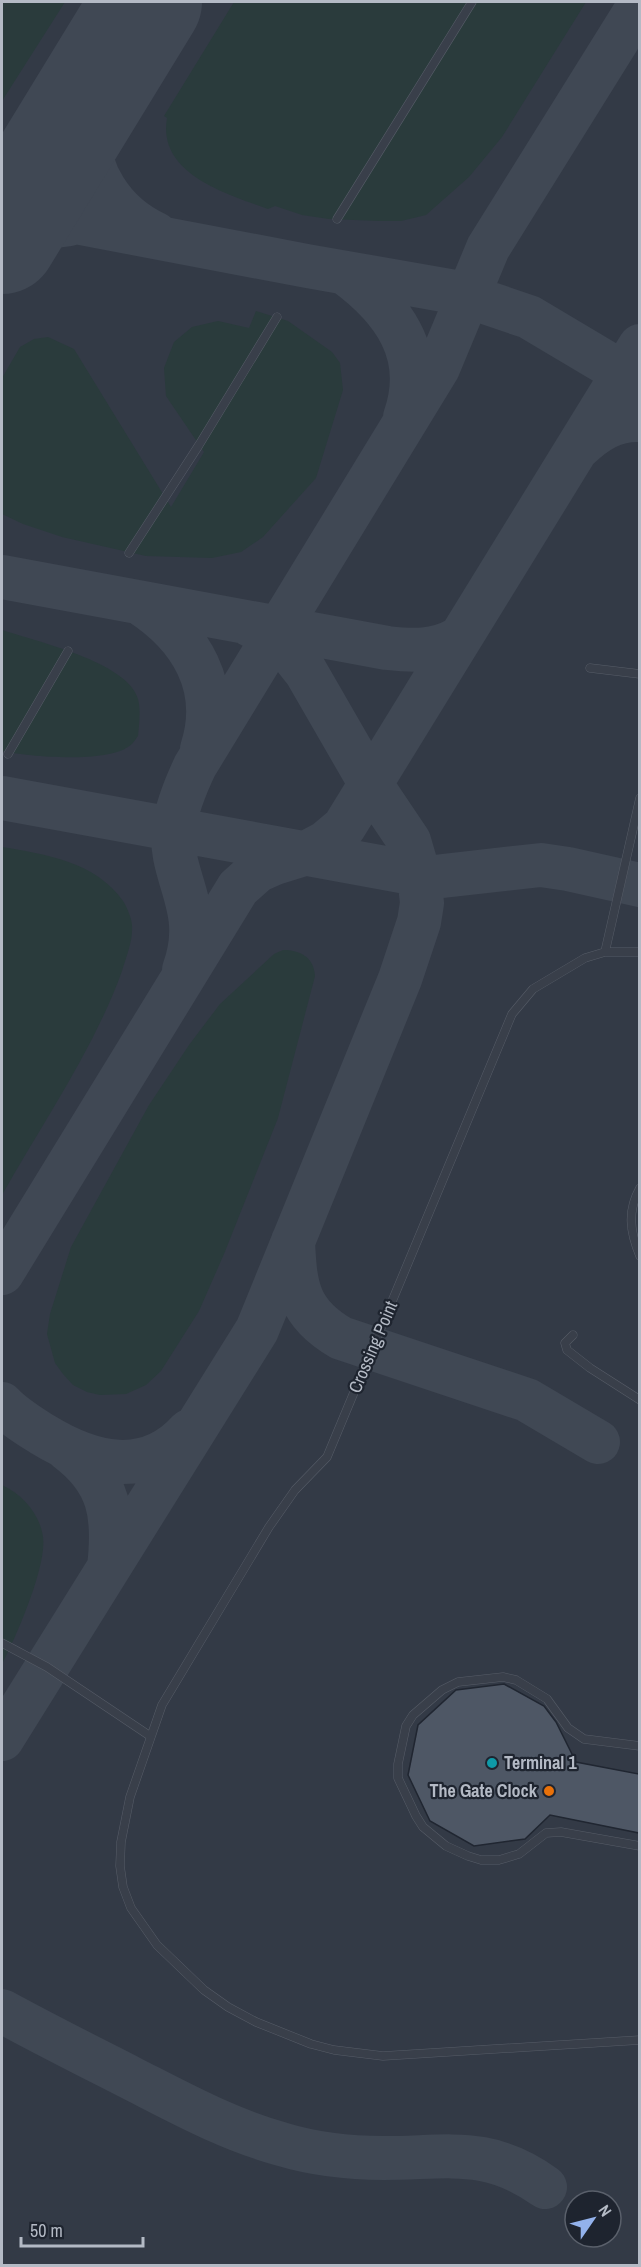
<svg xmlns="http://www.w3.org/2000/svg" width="641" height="2267" viewBox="0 0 641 2267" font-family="'Archivo Narrow',sans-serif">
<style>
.airport{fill:#333a46;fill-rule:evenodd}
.green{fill:#2a3b3c}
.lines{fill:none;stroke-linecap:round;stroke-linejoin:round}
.taxiway{stroke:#404854;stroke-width:44}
.runway{stroke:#404854;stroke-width:110}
.building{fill:#4e5765;stroke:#202631;stroke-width:1.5}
.lane-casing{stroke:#575d68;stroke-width:9}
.lane{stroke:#393f4a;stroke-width:8}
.culture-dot{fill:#0f9aa8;stroke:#1e242f;stroke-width:2}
.food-dot{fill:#e8710a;stroke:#1e242f;stroke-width:2}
.labels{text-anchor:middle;stroke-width:4.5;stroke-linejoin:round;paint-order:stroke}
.street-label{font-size:18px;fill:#b4bac5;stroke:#1e242f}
.poi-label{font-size:18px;font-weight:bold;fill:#b4bac5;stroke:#1e242f;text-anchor:start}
</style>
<rect width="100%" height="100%" fill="#252d39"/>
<path class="airport" d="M 2,2 L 639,2 L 639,2265 L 2,2266 ZM 575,2201 L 611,2201 L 611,2237 L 575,2237 Z"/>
<path class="green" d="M 2,2 L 65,2 L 2,101 Z
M 234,2 L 586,2 L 502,137 L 469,177 L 426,215 L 401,221 L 379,221 L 329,219 L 302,215 L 275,206 L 268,209 C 227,194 157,174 167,118 L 164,116 Z
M 256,311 L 288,321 L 332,352 L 340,363 L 343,390 L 316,478 L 263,537 L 241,552 L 212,558 L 146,556 L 62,537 L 23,524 L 2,514 L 2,378 L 20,347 L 34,339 L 48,337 L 74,349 L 171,507 L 204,452 L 166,396 L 164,368 L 174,342 L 192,327 L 218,321 L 249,328 Z
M 2,630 C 35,641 128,662 138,699 C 141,711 139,725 138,736 C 135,740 132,745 128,747 C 105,763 29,757 2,751 Z
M 2,847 C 45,854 96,862 123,901 C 127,907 132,919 132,926 C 133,941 126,957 122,971 C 95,1047 42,1124 2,1195 Z
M 283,950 C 300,950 314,957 315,976 L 278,1118 L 224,1254 L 199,1311 L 161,1371 L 146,1385 L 126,1394 L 100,1395 L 87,1392 L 73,1385 L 63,1374 L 55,1363 L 47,1334 L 50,1314 L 71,1247 L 149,1105 L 189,1045 L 220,1004 L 274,954 Z
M 2,1485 C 22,1494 40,1514 43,1537 C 47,1566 16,1637 2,1664 Z"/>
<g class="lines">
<path class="taxiway" d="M 105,70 C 98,87 91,104 89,123 C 84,170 113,214 156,234
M 2,194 L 23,185 L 42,171
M 2,208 L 307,266 L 455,292 L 529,317 L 640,383
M 2,252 C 22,235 44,226 70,224
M 345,273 C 394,309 427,355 405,417
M 578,448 C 596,431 614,419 640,420
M 2,577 L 387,648 C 413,651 435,652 458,639
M 140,603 C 191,636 222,687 202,749
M 2,798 L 434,877 L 541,865 L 568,869 L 640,885
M 184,970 C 189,956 192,939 191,924 C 189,891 169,861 174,828 C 177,806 186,785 195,766 L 438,368 L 488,248 L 640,4
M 293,1241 C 295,1287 298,1313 341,1338 L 527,1400 L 598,1442
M 2,1273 L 238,888 L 257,871 L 275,863 L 304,854 L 325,843 L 344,827 L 640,346
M 2,1404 C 13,1416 28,1425 42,1434 C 91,1464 146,1479 189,1431
M 67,1449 C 110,1481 115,1516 109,1567
M 2,1739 L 257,1330 L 400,979 L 419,922 L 422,903 L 419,875 L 409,841 L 370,783 L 306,672 L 287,648 L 274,638 L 245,622
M 2,2011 C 44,2034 88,2056 131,2078 C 180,2103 227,2129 281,2144 C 314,2154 350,2158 384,2158 C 449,2158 488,2146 545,2187"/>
<path class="runway" d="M 2,239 L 147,2"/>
</g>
<path class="building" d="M 504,1684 L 544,1706 L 556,1722 L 576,1762 L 639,1774 L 639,1833 L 550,1815 L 525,1839 L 474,1846 L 430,1821 L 408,1775 L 418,1725 L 456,1690 Z"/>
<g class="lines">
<defs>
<path id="lane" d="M 337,219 L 472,2
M 129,553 L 199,445 L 277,317
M 590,668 L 640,674
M 8,754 L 68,651
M 605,952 L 640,798
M 640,952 L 605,952 L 585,958 L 533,989 L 512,1014 L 327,1457 L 295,1490 L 269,1527 L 162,1705 L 130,1797 L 121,1842 L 120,1866 L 123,1887 L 131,1908 L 157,1945 L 204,1990 L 228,2007 L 256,2022 L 311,2044 L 334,2050 L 383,2056 L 640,2040
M 640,1188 C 627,1211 630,1232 640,1256
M 573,1335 L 565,1343 L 567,1350 L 590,1368 L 640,1400
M 2,1643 L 47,1667 L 150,1736
M 640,1746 L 584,1739 L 568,1728 L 547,1699 L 516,1680 L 503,1677 L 458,1682 L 442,1690 L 413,1715 L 406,1726 L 398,1764 L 398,1778 L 416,1816 L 423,1827 L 446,1846 L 468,1856 L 481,1860 L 499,1860 L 519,1854 L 546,1833 L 561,1832 L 640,1846"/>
</defs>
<use href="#lane" class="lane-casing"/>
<use href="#lane" class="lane"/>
</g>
<circle class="culture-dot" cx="492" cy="1763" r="6"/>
<circle class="food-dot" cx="549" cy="1791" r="6"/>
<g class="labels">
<g class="street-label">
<text transform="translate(373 1347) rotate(-67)" y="6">Crossing Point</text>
</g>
<g class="poi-label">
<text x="504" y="1769">Terminal 1</text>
<text x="537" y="1797" text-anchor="end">The Gate Clock</text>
</g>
</g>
<rect width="641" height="2267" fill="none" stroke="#b4bac5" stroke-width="6"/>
<g transform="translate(593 2219) rotate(55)"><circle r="28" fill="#1e242f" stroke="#5a606b" stroke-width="1.5"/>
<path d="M0-4.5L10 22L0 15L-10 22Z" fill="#93b2ec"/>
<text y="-9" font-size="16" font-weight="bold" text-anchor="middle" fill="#b4bac5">N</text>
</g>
<path d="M21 2237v9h122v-9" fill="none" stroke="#b4bac5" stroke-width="3"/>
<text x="30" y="2237" font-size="18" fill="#b4bac5" stroke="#1e242f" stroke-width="4.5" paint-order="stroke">50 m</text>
</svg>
